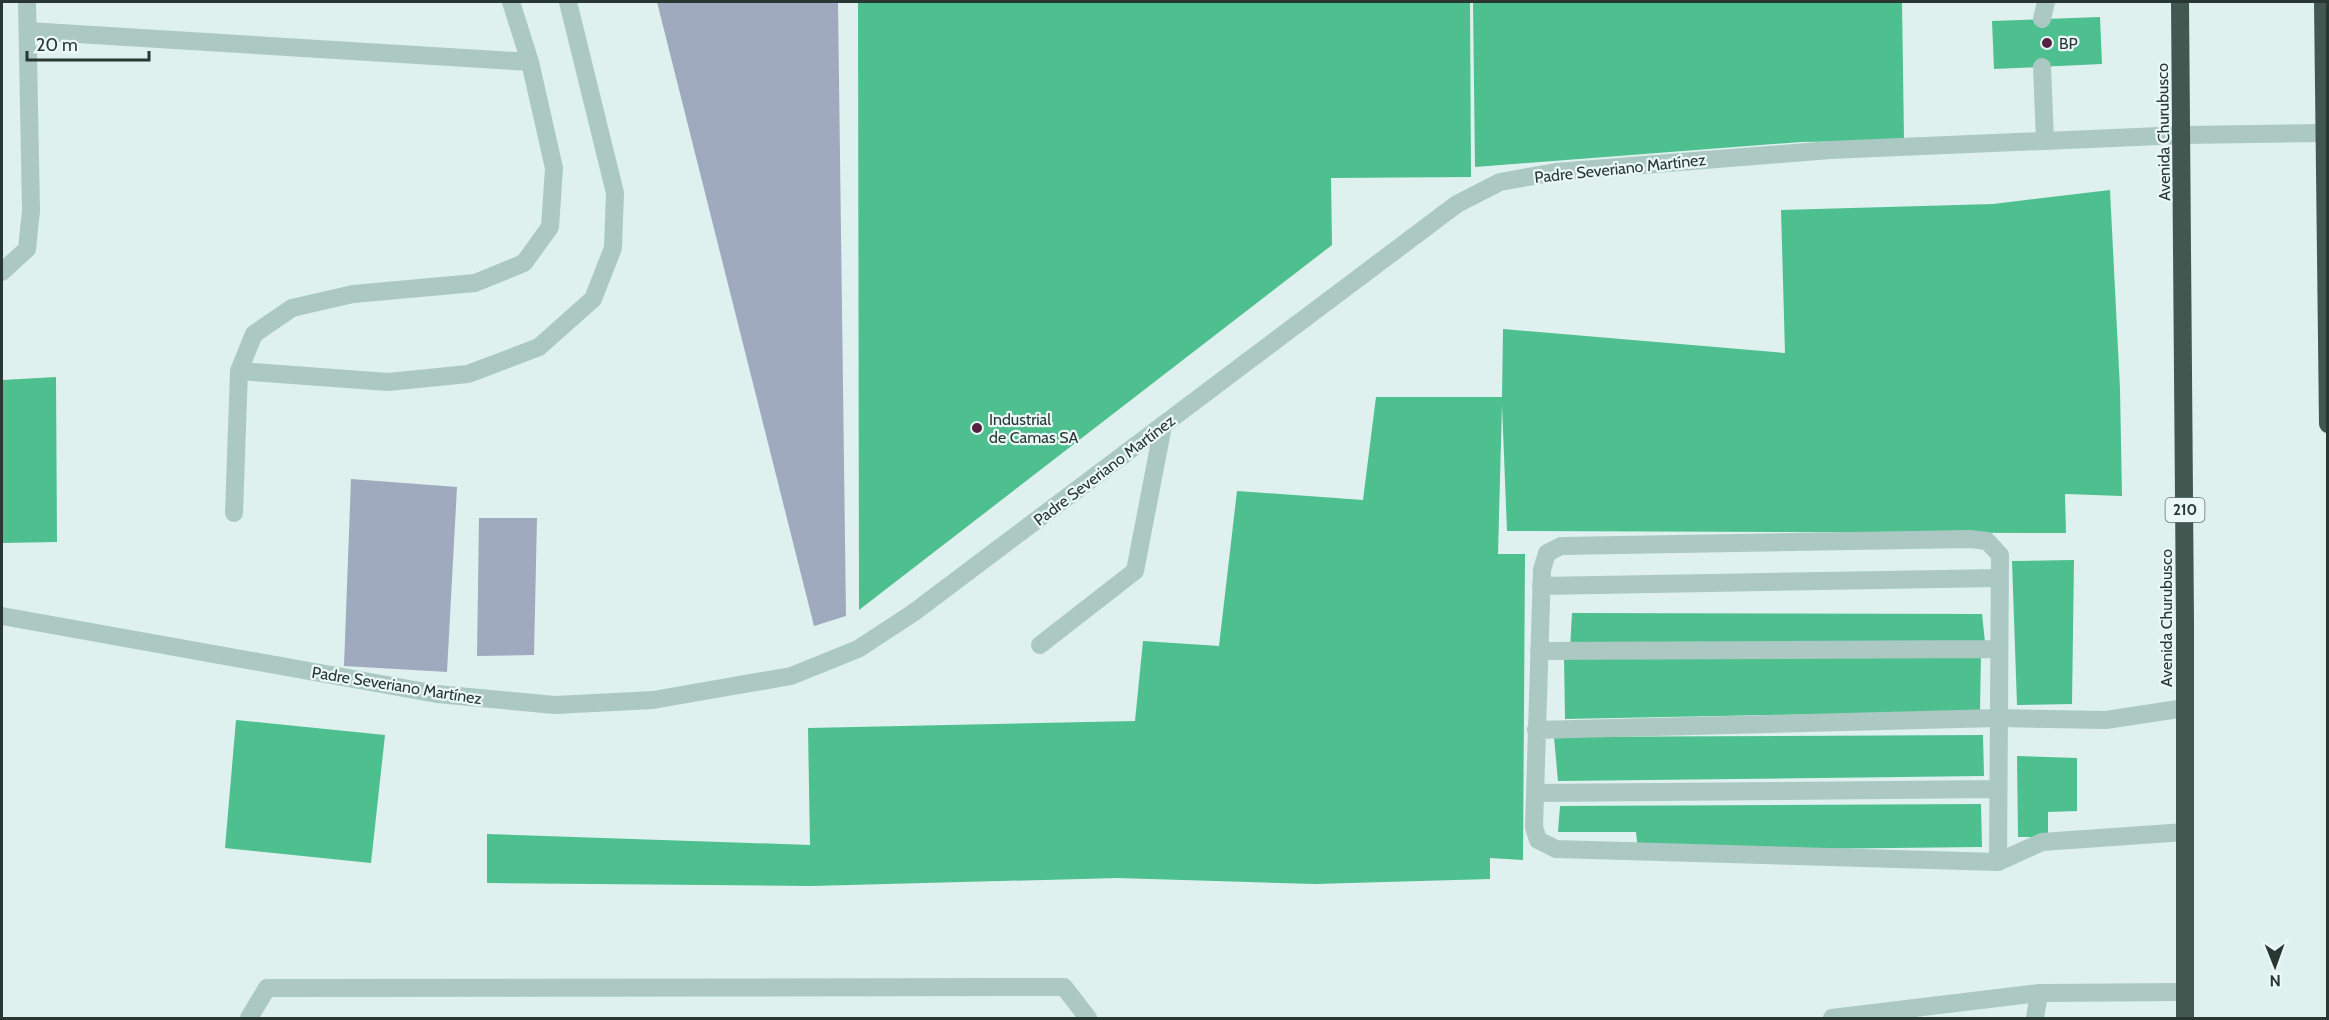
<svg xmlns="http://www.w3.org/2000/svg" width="2329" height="1020" viewBox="0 0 2329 1020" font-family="Cabin,sans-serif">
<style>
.green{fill:#9faabf}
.building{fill:#4ebf8f}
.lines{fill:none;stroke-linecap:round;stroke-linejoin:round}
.lane{stroke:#abc9c2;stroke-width:18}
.street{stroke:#abc9c2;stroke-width:18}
.highway{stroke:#41574f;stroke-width:18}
.poi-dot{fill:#562141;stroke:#eaf9f7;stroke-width:2}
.labels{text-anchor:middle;stroke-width:4.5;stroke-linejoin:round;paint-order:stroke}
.shield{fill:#eaf9f7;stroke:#63716d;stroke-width:1.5}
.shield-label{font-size:15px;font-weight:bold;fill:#293732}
.poi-label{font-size:16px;fill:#293732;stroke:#eaf9f7;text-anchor:start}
.street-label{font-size:16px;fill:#293732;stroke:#eaf9f7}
</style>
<rect width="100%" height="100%" fill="#def1ee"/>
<path class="green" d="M 657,2 L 838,2 L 846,616 L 814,626 Z
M 351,479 L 457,487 L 447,672 L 344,666 Z
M 479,518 L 537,518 L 534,655 L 477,656 Z"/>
<path class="building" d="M 858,2 L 1470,2 L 1471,177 L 1331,178 L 1332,245 L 859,610 Z
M 1473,2 L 1902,2 L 1904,140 L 1801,142 L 1475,167 Z
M 2100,17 L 2102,64 L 1994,69 L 1992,21 Z
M 2110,190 L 2120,389 L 2122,496 L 2065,494 L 2066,533 L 1507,531 L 1502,405 L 1498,554 L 1525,554 L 1523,860 L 1490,858 L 1490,879 L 1315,884 L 1118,878 L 811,886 L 487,883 L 487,834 L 810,845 L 808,728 L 1135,721 L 1143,641 L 1219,646 L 1237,491 L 1363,500 L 1376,397 L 1502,397 L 1503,329 L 1785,353 L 1781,210 L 1993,204 Z
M 56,377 L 57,542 L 2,543 L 2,380 Z
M 2074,560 L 2072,704 L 2017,705 L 2012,561 Z
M 1572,613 L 1982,614 L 1985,642 L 1570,649 Z
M 1981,654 L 1980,711 L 1565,719 L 1564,657 Z
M 236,720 L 385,735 L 371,863 L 225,848 Z
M 1983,735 L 1984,776 L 1558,781 L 1554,737 Z
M 2017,756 L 2077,758 L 2077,811 L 2048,812 L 2048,837 L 2018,837 Z
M 1981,804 L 1982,847 L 1638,851 L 1636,832 L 1558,832 L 1560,806 Z"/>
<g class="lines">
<path class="lane" d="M 2042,19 L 2046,2
M 28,31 L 530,62
M 2042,67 L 2045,140
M 2,272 L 27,249 L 31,211 L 27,2
M 239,371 L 388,382 L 468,374 L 539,347 L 593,299 L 613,248 L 615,193 L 568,2
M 234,513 L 239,371 L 254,334 L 292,308 L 353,294 L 475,283 L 524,263 L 550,227 L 554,168 L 530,62 L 511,2
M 1541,586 L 1999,578
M 1040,645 L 1135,571 L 1163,426
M 1539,651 L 1998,649
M 1536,730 L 1997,718 L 2106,720 L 2185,708
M 1535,793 L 1998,789
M 1998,862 L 2000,555 L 1987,541 L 1970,539 L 1561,546 L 1547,553 L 1542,570 L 1534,827 L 1538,840 L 1556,849 L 1998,862 L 2042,842 L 2185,832
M 249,1018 L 267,988 L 1064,987 L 1088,1018
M 1832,1018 L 2039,993 L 2184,992
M 2035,1018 L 2039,993"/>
<path class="street" d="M 2,616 L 437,694 L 555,705 L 653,700 L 791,676 L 858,649 L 913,613 L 1457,204 L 1500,182 L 1556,172 L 1830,150 L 2183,135 L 2323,133"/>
<path class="highway" d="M 2180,2 L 2185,621 L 2185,1018
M 2323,2 L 2328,424"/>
</g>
<g class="poi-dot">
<circle cx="2047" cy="43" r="6"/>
<circle cx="977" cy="428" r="6"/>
</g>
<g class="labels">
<rect class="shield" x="2165.5" y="498" width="39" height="24" rx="4.5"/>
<g class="shield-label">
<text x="2185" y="515">210</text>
</g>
<g class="poi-label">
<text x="2059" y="49">BP</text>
<text x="989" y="425">Industrial<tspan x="989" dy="18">de Camas SA</tspan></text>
</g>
<g class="street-label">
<text transform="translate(2163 132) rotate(-91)" y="6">Avenida Churubusco</text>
<text transform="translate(1620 168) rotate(-6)" y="6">Padre Severiano Martínez</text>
<text transform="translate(1104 470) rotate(-37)" y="6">Padre Severiano Martínez</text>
<text transform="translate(2166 618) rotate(-90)" y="6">Avenida Churubusco</text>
<text transform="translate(397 685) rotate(9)" y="6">Padre Severiano Martínez</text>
</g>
</g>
<rect width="2329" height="1020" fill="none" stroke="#293732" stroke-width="6"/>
<g transform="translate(2275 966) rotate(179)" stroke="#eaf9f7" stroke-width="4.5" paint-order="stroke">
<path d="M0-4.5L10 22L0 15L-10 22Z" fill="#293732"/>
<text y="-9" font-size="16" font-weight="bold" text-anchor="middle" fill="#293732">N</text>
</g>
<path d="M27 51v9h122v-9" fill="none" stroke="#293732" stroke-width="3"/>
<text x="36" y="51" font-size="18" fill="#293732" stroke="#eaf9f7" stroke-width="4.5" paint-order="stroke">20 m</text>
</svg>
